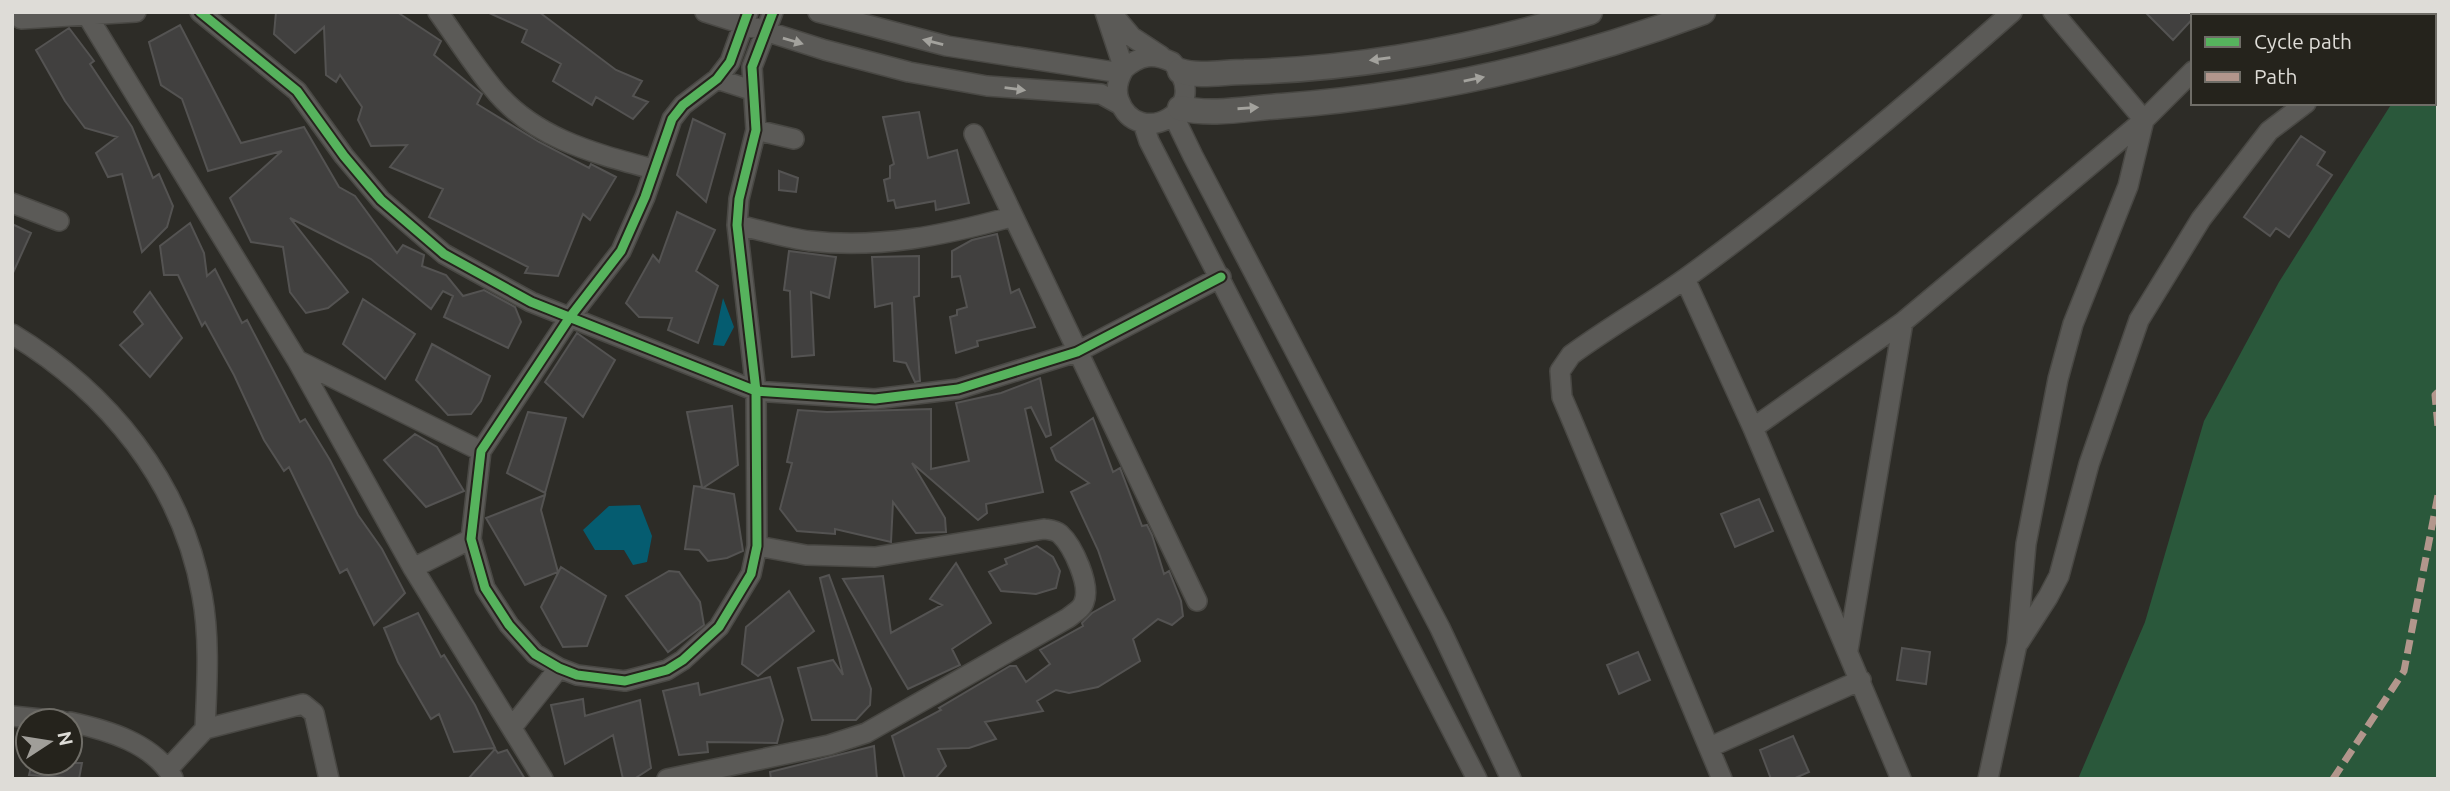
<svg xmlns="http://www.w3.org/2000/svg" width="2450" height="791" viewBox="0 0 2450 791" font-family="Ubuntu,sans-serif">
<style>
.green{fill:#2a583b}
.water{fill:#055c70}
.building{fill:#41403f;stroke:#545352;stroke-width:2}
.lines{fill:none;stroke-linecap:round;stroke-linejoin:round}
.minor-casing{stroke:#494844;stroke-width:22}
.tertiary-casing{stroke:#494844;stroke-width:27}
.minor{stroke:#5b5a57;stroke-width:19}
.tertiary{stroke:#5b5a57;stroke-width:24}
.quiet{stroke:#b2968c;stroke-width:7;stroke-dasharray:14 7;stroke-linecap:butt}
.cycleway-casing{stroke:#25231c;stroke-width:13}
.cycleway{stroke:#56b35d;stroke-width:9}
.oneway{fill:#a3a29d}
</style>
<rect width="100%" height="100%" fill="#2d2c27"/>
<path class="green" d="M 2438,28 L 2438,779 L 2078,779 L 2145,622 L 2204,421 L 2279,282 L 2392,103 L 2434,103 L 2434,34 Z"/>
<path class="water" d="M 723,298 L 734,327 L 724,346 L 713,345 Z
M 640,505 L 652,536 L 647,562 L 633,565 L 624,550 L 595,550 L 583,530 L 609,506 Z"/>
<path class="building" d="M 276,12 L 397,12 L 441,41 L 434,55 L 482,94 L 477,104 L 539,142 L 589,168 L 591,164 L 616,177 L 590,220 L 583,214 L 558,276 L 525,273 L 528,267 L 429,217 L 443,189 L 390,167 L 407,145 L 371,146 L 358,120 L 362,107 L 340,75 L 336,82 L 326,75 L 324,27 L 295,53 L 274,34 Z
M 487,12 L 539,12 L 616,70 L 642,81 L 633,96 L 648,102 L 633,119 L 596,97 L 592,105 L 553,81 L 561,64 L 522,42 L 527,30 Z
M 2145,12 L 2199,12 L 2173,40 Z
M 180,25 L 241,143 L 304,127 L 339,187 L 355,196 L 397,253 L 403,245 L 424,255 L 422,266 L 446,275 L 463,296 L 484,290 L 515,307 L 521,322 L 508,348 L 444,317 L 453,296 L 443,291 L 431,309 L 371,259 L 290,218 L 348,292 L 328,308 L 306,313 L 290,292 L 283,247 L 251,242 L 230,198 L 282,151 L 208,171 L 182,99 L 161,85 L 149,42 Z
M 69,28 L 94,61 L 90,64 L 132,127 L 153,178 L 159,174 L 173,206 L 167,227 L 142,252 L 122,174 L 108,177 L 96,153 L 117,137 L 85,128 L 65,101 L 36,50 Z
M 919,112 L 928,158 L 957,150 L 969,203 L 936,210 L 935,201 L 896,208 L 894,200 L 888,201 L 884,180 L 890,178 L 890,166 L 894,164 L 883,117 Z
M 693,119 L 725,134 L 706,202 L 677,175 Z
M 2301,136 L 2325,152 L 2317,165 L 2332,175 L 2289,237 L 2276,228 L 2270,236 L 2244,217 Z
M 779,171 L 798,178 L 796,192 L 779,190 Z
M 677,212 L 715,230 L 696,271 L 718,286 L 698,343 L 668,330 L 672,318 L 639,317 L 626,303 L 653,255 L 659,262 Z
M 190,223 L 204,253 L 207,276 L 215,269 L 242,323 L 247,320 L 300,422 L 305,419 L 330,460 L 358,515 L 382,549 L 405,593 L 374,625 L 347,569 L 340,573 L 289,467 L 284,471 L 264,440 L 234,375 L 205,322 L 202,326 L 178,275 L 164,275 L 160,246 Z
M 12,224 L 31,233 L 12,275 Z
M 997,234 L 1011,293 L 1019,289 L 1035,327 L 977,341 L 978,346 L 956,353 L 950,317 L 957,315 L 957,310 L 967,307 L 960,276 L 952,277 L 952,251 L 972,240 Z
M 789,251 L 836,257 L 829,298 L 811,292 L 814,355 L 792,357 L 790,291 L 784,290 Z
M 919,256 L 919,296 L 914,297 L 920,381 L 915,382 L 906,363 L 894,361 L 892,303 L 875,307 L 872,257 Z
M 150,292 L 182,338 L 150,377 L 120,345 L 143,324 L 134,312 Z
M 363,299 L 415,334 L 385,379 L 343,344 Z
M 577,333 L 615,360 L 583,417 L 545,382 Z
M 432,344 L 490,376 L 481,401 L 471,414 L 448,415 L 416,380 Z
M 1040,378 L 1051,435 L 1046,437 L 1031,407 L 1025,409 L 1043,492 L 986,504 L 987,513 L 978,520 L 912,463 L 945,518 L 946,532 L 916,533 L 893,502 L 891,542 L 835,529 L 835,534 L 797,531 L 780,509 L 792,463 L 787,462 L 798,410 L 827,412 L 931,409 L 931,469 L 969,461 L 956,403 L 1001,393 Z
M 732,406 L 738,465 L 703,488 L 734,494 L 743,551 L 727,558 L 708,561 L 699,550 L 685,549 L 694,486 L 702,487 L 687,412 Z
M 528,412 L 566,418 L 545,493 L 507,473 Z
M 1093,418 L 1113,472 L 1120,468 L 1142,526 L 1147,525 L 1152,535 L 1164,574 L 1169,571 L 1181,601 L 1183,616 L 1172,625 L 1158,619 L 1133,639 L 1140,661 L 1098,687 L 1069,693 L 1056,690 L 1037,701 L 1043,711 L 985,722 L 996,739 L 969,748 L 938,749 L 946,766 L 935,779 L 905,779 L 892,736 L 941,710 L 939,708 L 1010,666 L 1016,666 L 1026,682 L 1050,664 L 1040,650 L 1083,626 L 1082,623 L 1092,613 L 1115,600 L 1098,550 L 1071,492 L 1089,483 L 1056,460 L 1051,448 Z
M 415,434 L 437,447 L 464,491 L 426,507 L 384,460 Z
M 545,495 L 541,510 L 558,572 L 525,585 L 486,518 Z
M 1759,499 L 1773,531 L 1735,547 L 1721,514 Z
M 1037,546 L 1053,557 L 1060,571 L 1056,588 L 1036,594 L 1001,591 L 989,572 L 1007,564 L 1005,559 Z
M 956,563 L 991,623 L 952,649 L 960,665 L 908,689 L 843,579 L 883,576 L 891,633 L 942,605 L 930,599 Z
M 561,567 L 606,596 L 587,646 L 563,647 L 541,607 Z
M 669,571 L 679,572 L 700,602 L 704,625 L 668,652 L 626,596 Z
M 829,575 L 871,689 L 870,705 L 856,720 L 812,720 L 798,668 L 833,660 L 843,675 L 820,578 Z
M 789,591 L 814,631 L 758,676 L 742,664 L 746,627 Z
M 418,613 L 441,657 L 444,655 L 475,705 L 495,748 L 454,752 L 439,714 L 431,719 L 398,662 L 384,628 Z
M 1902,648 L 1930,652 L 1926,684 L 1897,680 Z
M 1638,652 L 1650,680 L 1619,694 L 1607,665 Z
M 770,677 L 783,720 L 777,743 L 707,742 L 708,752 L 679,755 L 663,691 L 698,683 L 700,695 Z
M 583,699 L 585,716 L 640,700 L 651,768 L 634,779 L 623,779 L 613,735 L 565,764 L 551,705 Z
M 1793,736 L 1809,772 L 1793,779 L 1771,779 L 1760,750 Z
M 874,746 L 877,779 L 771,779 L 770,772 Z
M 495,749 L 498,753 L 507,750 L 525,779 L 468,779 Z
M 32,763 L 82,763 L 79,779 L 29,775 Z"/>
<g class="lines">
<defs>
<path id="minor" d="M 200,12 L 297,91 L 344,156 L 381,200 L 444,254 L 531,302 L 756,391 L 875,399 L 958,389 L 1077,352 L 1221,277
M 438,12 C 456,37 472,63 492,87 C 532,138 593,153 653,169
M 705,12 L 825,50 L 909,72 L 987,86 L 1101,94 L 1121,105
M 748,12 L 730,62 L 717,79 L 683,105 L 672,119 L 645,197 L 621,251 L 570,317 L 481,451 L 471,539 L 485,588 L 509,625 L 535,654 L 559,668 L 577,675 L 625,681 L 667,670 L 683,660 L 719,627 L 751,574 L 757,546 L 756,391 L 737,225 L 739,199 L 756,130 L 752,67 L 773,12
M 818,12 L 947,46 L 1121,73
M 1105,12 L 1124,69 C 1118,79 1115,89 1119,100 C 1137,151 1216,110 1172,62 C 1153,53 1140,55 1124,69
M 1111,12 L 1132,37 L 1161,56
M 87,15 L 297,360 L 413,568 L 543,779
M 2246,16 L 2249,12
M 21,19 L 136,12
M 717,79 L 751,90
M 1176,113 L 1178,125 L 1193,156 L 1440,628 L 1511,779
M 1143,123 L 1149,141 L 1477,779
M 756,130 L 794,139
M 974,134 L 1197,601
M 12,203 L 59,221
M 737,225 C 761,230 786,238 810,241 C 880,249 945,235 1011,217
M 1685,279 L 1753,428 L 1901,779
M 12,334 C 108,392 182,482 202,595 C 210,638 207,684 205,729
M 297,360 L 481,451
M 1753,428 L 1903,322 L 2144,120 L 2193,71
M 413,568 L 471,539
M 2019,642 L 2048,597 L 2059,576 L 2089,464 L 2139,320 L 2201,219 L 2269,131 L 2306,103
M 1848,650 L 1903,322
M 12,716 L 61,721
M 70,722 C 107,730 153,743 173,778
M 513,726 L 559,668
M 1710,747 L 1861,680
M 168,769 L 205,729 L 303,704 L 314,713 L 329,779
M 667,779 L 829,745 L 866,733 L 1068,618 C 1074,613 1082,609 1084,602 C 1091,585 1073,546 1060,534 C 1055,530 1050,530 1044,529 L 875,557 L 806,555 L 757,546
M 1722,779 L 1571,418 L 1562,397 L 1560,371 L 1571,355 C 1608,328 1648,305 1686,278 C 1799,196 1907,105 2012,12
M 1988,779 L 2017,644 L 2026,544 L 2058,379 L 2073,324 L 2128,186 L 2144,120 L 2053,12"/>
<path id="tertiary" d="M 1180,71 C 1199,77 1224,72 1244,72 C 1361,69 1478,47 1590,12
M 1180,108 C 1212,116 1249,108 1282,106 C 1426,95 1567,63 1703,12"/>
</defs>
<use href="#minor" class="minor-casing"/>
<use href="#tertiary" class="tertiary-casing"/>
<use href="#minor" class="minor"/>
<use href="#tertiary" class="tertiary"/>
<path class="quiet" d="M 2438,392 L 2435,395 L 2438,427
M 2333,779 L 2404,671 L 2438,495"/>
<defs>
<path id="cycleway" d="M 200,12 L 297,91 L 344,156 L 381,200 L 444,254 L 531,302 L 756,391 L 875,399 L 958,389 L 1077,352 L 1221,277
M 748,12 L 730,62 L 717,79 L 683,105 L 672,119 L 645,197 L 621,251 L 570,317 L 481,451 L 471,539 L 485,588 L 509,625 L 535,654 L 559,668 L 577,675 L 625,681 L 667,670 L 683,660 L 719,627 L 751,574 L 757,546 L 756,391 L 737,225 L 739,199 L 756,130 L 752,67 L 773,12"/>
</defs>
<use href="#cycleway" class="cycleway-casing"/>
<use href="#cycleway" class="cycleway"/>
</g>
<defs><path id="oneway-solid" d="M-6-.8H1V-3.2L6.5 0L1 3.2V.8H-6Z" transform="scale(1.75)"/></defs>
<g class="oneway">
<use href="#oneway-solid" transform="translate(793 41) rotate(16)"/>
<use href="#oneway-solid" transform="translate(933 42) rotate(-166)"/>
<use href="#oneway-solid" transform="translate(1380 59) rotate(172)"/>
<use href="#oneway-solid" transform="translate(1474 79) rotate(-11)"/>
<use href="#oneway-solid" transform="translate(1015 89) rotate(7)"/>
<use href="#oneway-solid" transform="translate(1248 108) rotate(-4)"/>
</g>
<rect width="2450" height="791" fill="none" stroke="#dedcd7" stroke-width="28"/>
<rect x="2191" y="14" width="245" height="91" fill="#25231c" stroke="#6f6d67" stroke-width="2"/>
<rect x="2205" y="37" width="35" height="10" fill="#56b35d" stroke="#6f6d67" stroke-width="2"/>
<text x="2254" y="49" font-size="21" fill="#dedcd7">Cycle path</text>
<rect x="2205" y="72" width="35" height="10" fill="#b2968c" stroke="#6f6d67" stroke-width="2"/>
<text x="2254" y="84" font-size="21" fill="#dedcd7">Path</text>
<g transform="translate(49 742) rotate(78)"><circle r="33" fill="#25231c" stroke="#6f6d67" stroke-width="2"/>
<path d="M0-5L12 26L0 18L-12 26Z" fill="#a09e99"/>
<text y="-10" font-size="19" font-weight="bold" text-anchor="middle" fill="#dedcd7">N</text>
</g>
</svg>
